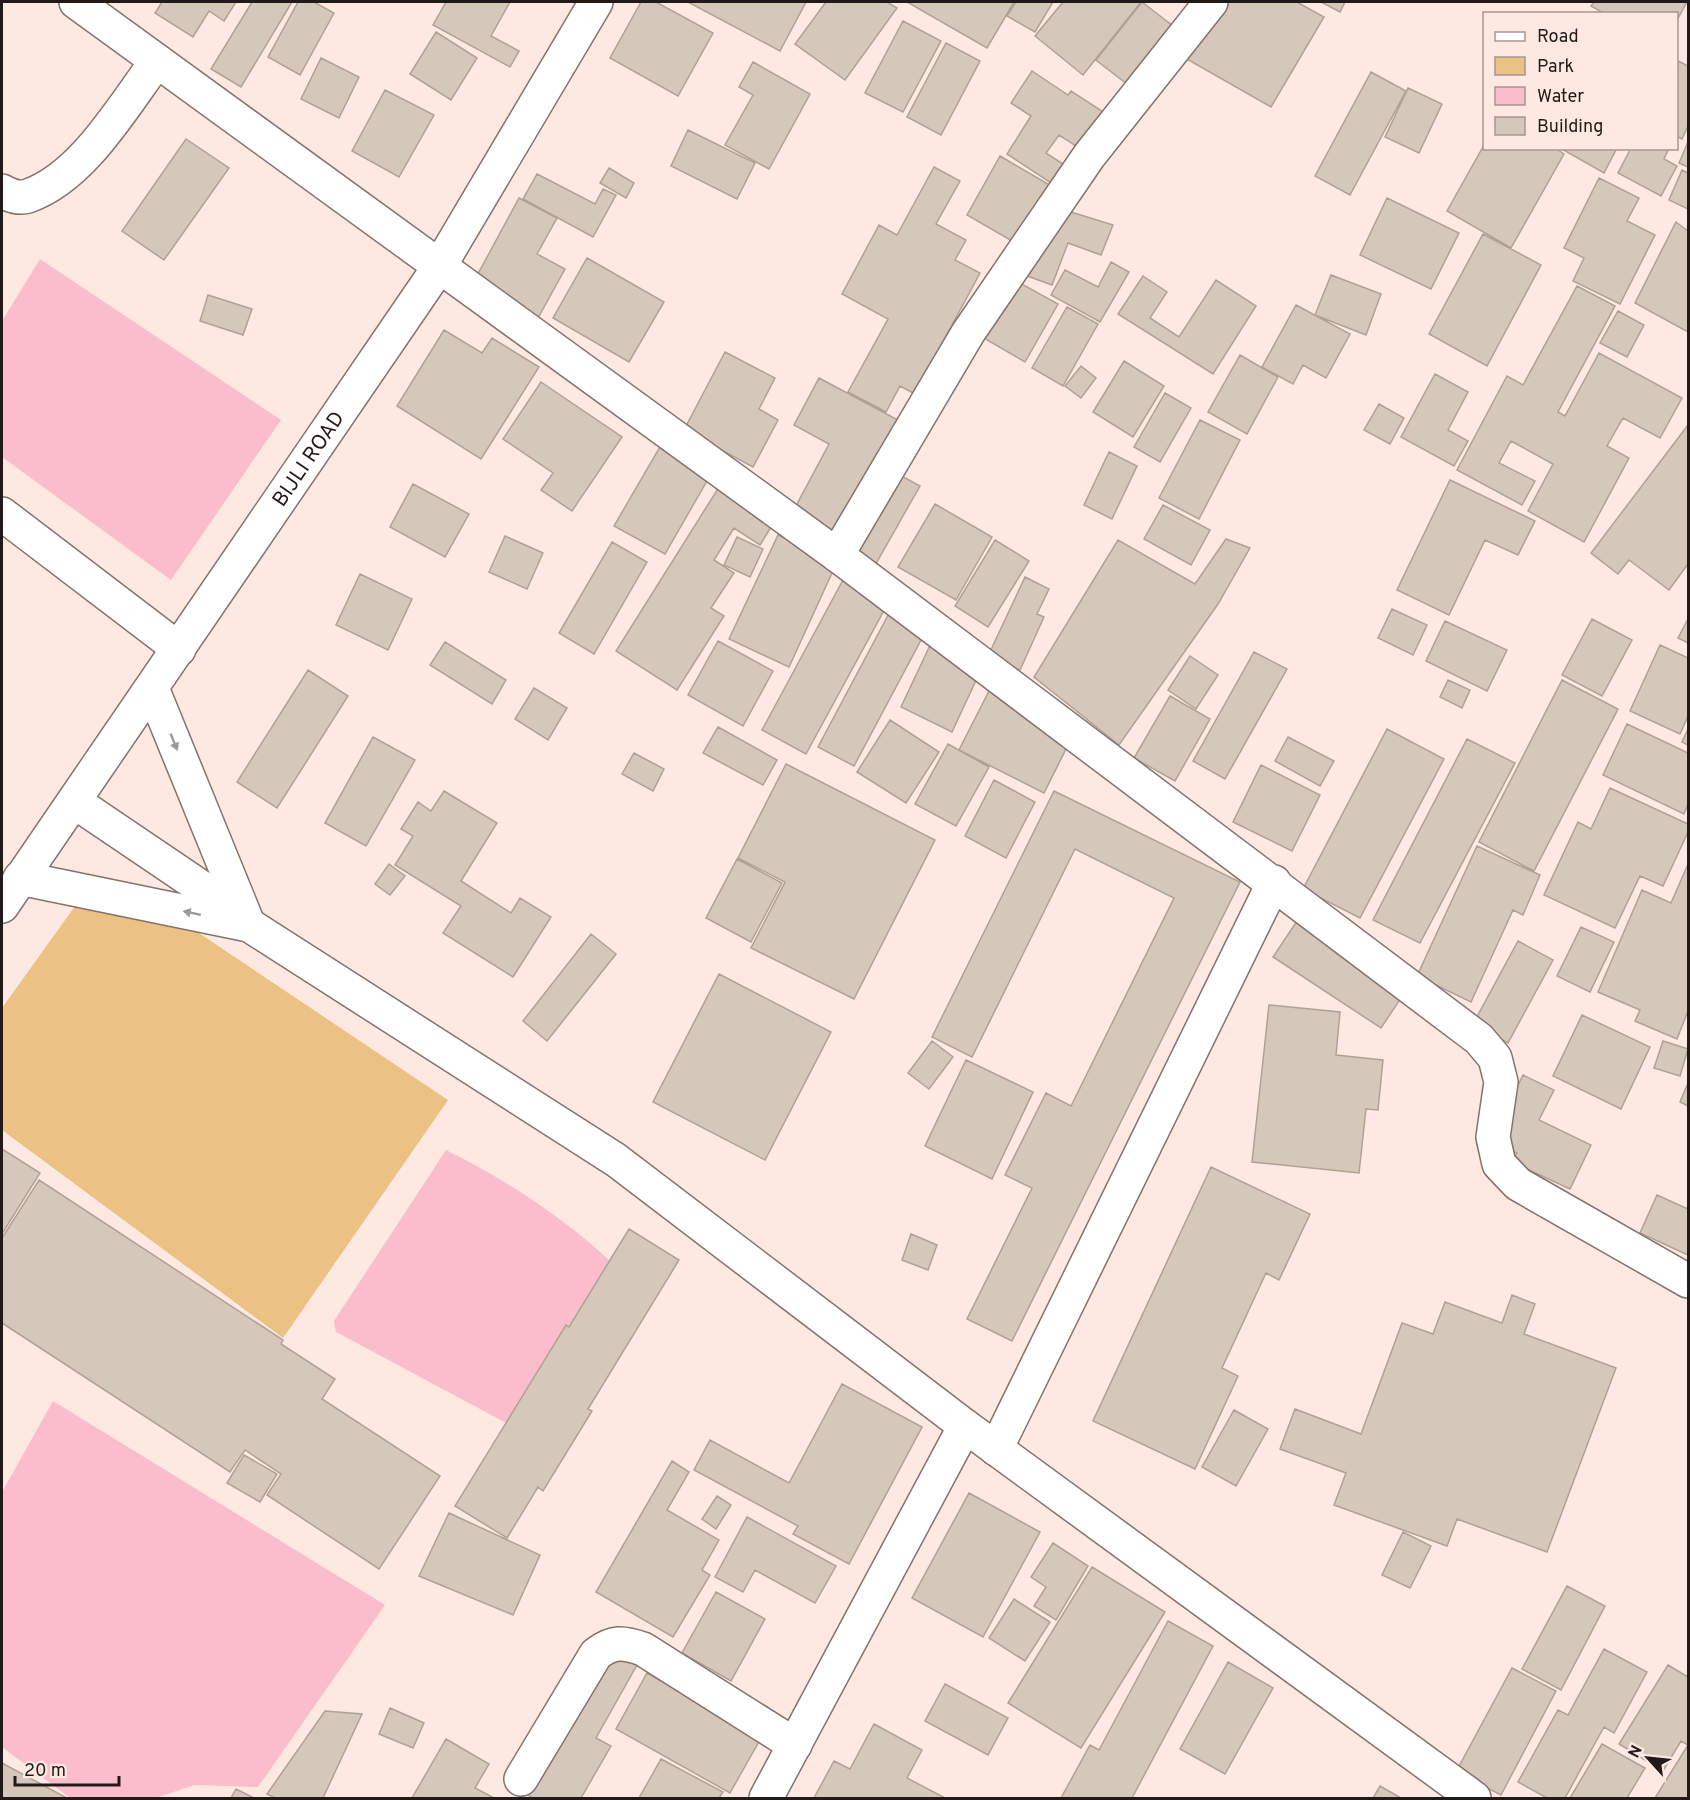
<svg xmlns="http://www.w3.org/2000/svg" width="1690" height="1800" viewBox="0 0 1690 1800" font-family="Overpass,sans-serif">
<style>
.green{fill:#ebc283}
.water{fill:#fbbdcc}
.building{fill:#d6c7bb;stroke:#b0a195;stroke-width:1.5}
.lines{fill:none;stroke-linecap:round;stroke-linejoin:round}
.minor-casing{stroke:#84736d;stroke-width:36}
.minor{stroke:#fff;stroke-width:33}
.oneway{fill:#9b9897}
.labels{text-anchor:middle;stroke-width:4.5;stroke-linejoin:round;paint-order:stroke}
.street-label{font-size:21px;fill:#211a18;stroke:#fde9e2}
</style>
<rect width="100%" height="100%" fill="#fde9e2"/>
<path class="green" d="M 78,902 L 160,907 L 448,1100 L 283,1338 L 2,1130 L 2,1008 Z"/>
<path class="water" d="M 40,259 L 281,420 L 171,580 L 2,457 L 2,321 Z
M 446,1150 C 506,1180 562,1216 611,1262 L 510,1425 L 336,1332 L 334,1321 Z
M 53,1401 L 385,1605 L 258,1787 L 194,1785 L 156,1798 L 70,1798 L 2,1747 L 2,1492 Z"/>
<path class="building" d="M 162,2 L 236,2 L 224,21 L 209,11 L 193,37 L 155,13 Z
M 252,2 L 292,2 L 241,87 L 211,69 Z
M 298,2 L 314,2 L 334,13 L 300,75 L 268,57 Z
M 446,2 L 510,2 L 491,36 L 519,51 L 510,67 L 433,25 Z
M 641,2 L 656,2 L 713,33 L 678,96 L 610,58 Z
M 688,2 L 806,2 L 780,51 Z
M 826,2 L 887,2 L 897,8 L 845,80 L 795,44 Z
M 907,2 L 1014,2 L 987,48 Z
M 1016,2 L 1053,2 L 1035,32 L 1007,16 Z
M 1063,2 L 1141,2 L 1083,75 L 1035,36 Z
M 1142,2 L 1182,33 L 1136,91 L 1096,60 Z
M 1218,2 L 1297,2 L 1324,17 L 1271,107 L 1185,58 Z
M 1321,2 L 1345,2 L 1340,12 Z
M 1594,2 L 1687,2 L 1676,22 L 1676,14 L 1605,14 L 1591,6 Z
M 903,21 L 941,41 L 903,112 L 865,93 Z
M 436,32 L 477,58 L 451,100 L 410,74 Z
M 946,43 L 980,61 L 941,135 L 907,117 Z
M 321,58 L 359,77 L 339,118 L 301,99 Z
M 1678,61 L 1688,66 L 1688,126 L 1682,139 L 1676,136 Z
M 753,62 L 810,94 L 769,169 L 725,145 L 753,95 L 739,87 Z
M 1032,71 L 1068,95 L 1071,91 L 1111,117 L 1087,153 L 1059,135 L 1046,153 L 1066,166 L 1054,185 L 1007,154 L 1031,116 L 1011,103 Z
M 1371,72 L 1406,91 L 1350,195 L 1315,176 Z
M 1408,88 L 1442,104 L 1419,153 L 1385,137 Z
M 385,90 L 434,115 L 399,177 L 352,151 Z
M 688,130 L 755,163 L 737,199 L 671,166 Z
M 186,139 L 229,168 L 164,260 L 122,231 Z
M 1688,142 L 1688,167 L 1679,163 Z
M 1484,145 L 1484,148 L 1555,148 L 1564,154 L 1511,248 L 1447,211 Z
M 1560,148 L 1617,148 L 1604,173 Z
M 1631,148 L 1669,148 L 1664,159 L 1677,166 L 1661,196 L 1618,173 Z
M 1000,156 L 1053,187 L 1019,245 L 967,215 Z
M 934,167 L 960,181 L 936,224 L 966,240 L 955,260 L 980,273 L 915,394 L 900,386 L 886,412 L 848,392 L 888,319 L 842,294 L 879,225 L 897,235 Z
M 609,168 L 634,183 L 626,198 L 600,183 Z
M 1682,170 L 1688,173 L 1688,209 L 1669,200 Z
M 537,174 L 595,204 L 603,189 L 616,195 L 593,237 L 523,199 Z
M 1599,178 L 1639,198 L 1627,221 L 1655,235 L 1620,304 L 1573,281 L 1584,258 L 1564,248 Z
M 519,198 L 557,218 L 537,254 L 565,269 L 538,318 L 473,283 Z
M 1387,198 L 1459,233 L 1431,289 L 1360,255 Z
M 1058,208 L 1113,225 L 1101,255 L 1068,243 L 1052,285 L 1022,274 Z
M 1676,222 L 1688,231 L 1688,332 L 1635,303 Z
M 1483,234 L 1541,265 L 1487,366 L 1429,334 Z
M 587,258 L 664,302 L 629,362 L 553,318 Z
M 1111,262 L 1129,272 L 1100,322 L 1051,295 L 1065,270 L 1098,287 Z
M 1331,275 L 1381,294 L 1366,335 L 1315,315 Z
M 1143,276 L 1167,292 L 1150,318 L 1179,337 L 1216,280 L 1256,306 L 1213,374 L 1118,314 Z
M 1009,277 L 1058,304 L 1025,362 L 977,334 Z
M 1577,286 L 1615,306 L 1558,412 L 1565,416 L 1599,353 L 1682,398 L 1660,438 L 1623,418 L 1607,446 L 1629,458 L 1584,542 L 1528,511 L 1553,464 L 1511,441 L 1499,463 L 1535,481 L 1522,505 L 1457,470 L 1507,376 L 1523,385 Z
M 208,295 L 252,309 L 243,335 L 200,321 Z
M 1296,305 L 1350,334 L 1326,378 L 1303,365 L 1293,384 L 1262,367 Z
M 1067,307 L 1098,324 L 1063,386 L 1032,368 Z
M 1618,311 L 1644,325 L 1627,357 L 1600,343 Z
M 444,330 L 482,353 L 492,338 L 539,367 L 481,459 L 397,406 Z
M 725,352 L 775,378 L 759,409 L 778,420 L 753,467 L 684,430 Z
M 1240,355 L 1278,377 L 1247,434 L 1208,412 Z
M 1124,361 L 1164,386 L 1133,437 L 1093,412 Z
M 1081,366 L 1096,378 L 1081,398 L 1065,386 Z
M 1435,374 L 1468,392 L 1448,430 L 1468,441 L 1454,466 L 1401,437 Z
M 819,378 L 898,420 L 833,543 L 789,519 L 829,444 L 794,425 Z
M 541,382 L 622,437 L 572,511 L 541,490 L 553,473 L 503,439 Z
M 1165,393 L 1191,408 L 1160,462 L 1134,447 Z
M 1379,404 L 1404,418 L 1390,444 L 1364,430 Z
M 1200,420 L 1240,440 L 1199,519 L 1159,498 Z
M 1688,425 L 1688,564 L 1669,590 L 1629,560 L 1618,574 L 1591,553 Z
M 661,445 L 711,474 L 665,554 L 614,526 Z
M 1109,452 L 1137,466 L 1112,519 L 1084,505 Z
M 889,469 L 920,486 L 873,569 L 843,551 Z
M 726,476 L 781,511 L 760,545 L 734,528 L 714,560 L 734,573 L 711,608 L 724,616 L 677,690 L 616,651 Z
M 1450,480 L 1535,521 L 1518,555 L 1485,540 L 1449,615 L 1397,590 Z
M 413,484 L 469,514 L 445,557 L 390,527 Z
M 935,504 L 992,537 L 956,600 L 898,567 Z
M 1163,505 L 1210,530 L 1191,565 L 1144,539 Z
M 778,535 L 837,562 L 789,667 L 729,639 Z
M 505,536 L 543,553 L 527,589 L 489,572 Z
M 737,537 L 763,549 L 750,577 L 724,565 Z
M 1226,539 L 1250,548 L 1218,604 L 1119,745 L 1034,677 L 1118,540 L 1195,584 Z
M 995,540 L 1029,561 L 988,627 L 955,606 Z
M 612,542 L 647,562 L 594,654 L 559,633 Z
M 850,567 L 894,592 L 806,754 L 762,730 Z
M 360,574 L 412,599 L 388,650 L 336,625 Z
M 1025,577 L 1049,589 L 1037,614 L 1044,617 L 1020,670 L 988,656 Z
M 893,606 L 929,625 L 854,766 L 818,747 Z
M 1392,609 L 1427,625 L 1413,655 L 1378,638 Z
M 1592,619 L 1632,640 L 1602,696 L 1562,675 Z
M 1688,619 L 1688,643 L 1678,638 Z
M 1445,621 L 1507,650 L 1487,691 L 1426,661 Z
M 934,637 L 985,661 L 952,732 L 901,707 Z
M 718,641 L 773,671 L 743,726 L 688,695 Z
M 445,642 L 506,680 L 492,704 L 430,665 Z
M 1660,645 L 1688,658 L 1688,716 L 1680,734 L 1630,711 Z
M 1254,652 L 1287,669 L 1225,779 L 1193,761 Z
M 1190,656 L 1218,675 L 1196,709 L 1168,690 Z
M 308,670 L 348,696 L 277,808 L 237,782 Z
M 1448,680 L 1470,690 L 1462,708 L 1440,697 Z
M 1562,680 L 1618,709 L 1534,871 L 1479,842 Z
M 534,688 L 567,708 L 548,740 L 515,719 Z
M 990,689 L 1074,733 L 1044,793 L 959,750 Z
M 1170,696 L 1210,719 L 1175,781 L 1134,758 Z
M 890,720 L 939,752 L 906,803 L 857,772 Z
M 1627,724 L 1688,753 L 1688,804 L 1684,814 L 1603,775 Z
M 718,727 L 777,760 L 763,785 L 703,753 Z
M 1387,729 L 1444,759 L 1360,918 L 1303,889 Z
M 1688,729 L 1688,745 L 1682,742 Z
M 373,737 L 415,760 L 366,846 L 325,823 Z
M 1288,737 L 1334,761 L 1320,786 L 1275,761 Z
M 1467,739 L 1515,763 L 1420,943 L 1373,920 Z
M 948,744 L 989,767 L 956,826 L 915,804 Z
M 634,753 L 664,769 L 653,791 L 622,774 Z
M 786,764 L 935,840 L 854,999 L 751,948 L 785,882 L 738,858 Z
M 1261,765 L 1320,795 L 1292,851 L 1233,822 Z
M 994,780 L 1035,802 L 1006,858 L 965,836 Z
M 1610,788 L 1688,824 L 1688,832 L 1663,886 L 1640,876 L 1615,928 L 1544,895 L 1578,822 L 1591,829 Z
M 444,791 L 497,823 L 461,881 L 511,913 L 520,898 L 551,917 L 513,977 L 443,933 L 461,906 L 395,865 L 413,836 L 401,829 L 418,802 L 431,811 Z
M 1054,791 L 1240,882 L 1012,1341 L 967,1319 L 1032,1188 L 1005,1175 L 1046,1093 L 1071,1106 L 1174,898 L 1075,849 L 972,1057 L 932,1037 Z
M 1477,846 L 1540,875 L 1523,915 L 1513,910 L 1471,1002 L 1417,976 Z
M 737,859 L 782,883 L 751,942 L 706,918 Z
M 389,864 L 405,876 L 390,895 L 375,884 Z
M 1688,864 L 1688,1011 L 1677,1039 L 1635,1021 L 1640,1010 L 1598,992 L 1642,890 L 1671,903 Z
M 1297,921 L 1405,992 L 1381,1028 L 1273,957 Z
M 1581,927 L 1614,942 L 1590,992 L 1557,976 Z
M 591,934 L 616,954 L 547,1041 L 523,1021 Z
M 1518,941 L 1553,960 L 1508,1043 L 1473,1024 Z
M 719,974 L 831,1032 L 765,1160 L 653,1102 Z
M 1269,1005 L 1340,1012 L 1336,1055 L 1383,1060 L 1378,1110 L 1366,1109 L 1359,1173 L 1252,1162 Z
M 1582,1015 L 1650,1047 L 1621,1109 L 1553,1076 Z
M 932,1041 L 953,1057 L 929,1089 L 908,1073 Z
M 1663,1041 L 1688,1049 L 1680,1076 L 1654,1068 Z
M 966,1060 L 1033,1092 L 992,1179 L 925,1146 Z
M 1523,1075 L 1554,1090 L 1539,1120 L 1591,1145 L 1570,1189 L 1512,1162 L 1517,1153 L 1491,1141 Z
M 1688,1083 L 1688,1106 L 1680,1102 Z
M 2,1149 L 40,1173 L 2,1234 Z
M 1211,1167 L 1310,1214 L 1279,1280 L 1266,1273 L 1222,1368 L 1238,1376 L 1195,1469 L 1093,1421 Z
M 39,1180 L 283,1340 L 281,1344 L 335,1379 L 322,1399 L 440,1476 L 379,1569 L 267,1495 L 281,1474 L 245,1450 L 230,1472 L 2,1323 L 2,1238 Z
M 1657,1195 L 1688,1209 L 1688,1255 L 1640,1233 Z
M 629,1229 L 679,1260 L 588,1409 L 592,1411 L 543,1491 L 538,1487 L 507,1538 L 455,1506 L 566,1325 L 569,1327 Z
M 911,1234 L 937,1245 L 928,1270 L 902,1260 Z
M 1512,1295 L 1535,1304 L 1524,1334 L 1616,1368 L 1547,1552 L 1457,1519 L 1447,1546 L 1334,1505 L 1346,1473 L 1280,1449 L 1295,1409 L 1361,1434 L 1402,1323 L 1433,1334 L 1445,1302 L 1502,1323 Z
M 842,1384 L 922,1427 L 849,1564 L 793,1534 L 798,1526 L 694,1470 L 710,1440 L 789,1483 Z
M 1234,1410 L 1268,1429 L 1236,1486 L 1202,1467 Z
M 244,1455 L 277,1474 L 260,1502 L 227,1483 Z
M 672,1461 L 689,1472 L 667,1510 L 719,1540 L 702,1570 L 710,1575 L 673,1637 L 596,1592 Z
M 969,1493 L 1040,1532 L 983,1637 L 912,1598 Z
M 717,1496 L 731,1505 L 716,1529 L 702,1519 Z
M 449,1513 L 540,1555 L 513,1615 L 419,1576 Z
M 747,1517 L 836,1566 L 815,1603 L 755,1570 L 743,1592 L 715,1577 Z
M 1403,1532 L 1431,1546 L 1410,1588 L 1382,1575 Z
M 1053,1543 L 1088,1566 L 1056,1620 L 1034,1606 L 1046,1587 L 1031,1577 Z
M 1092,1567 L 1165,1612 L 1081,1748 L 1008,1703 Z
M 1567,1586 L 1605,1606 L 1561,1690 L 1522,1669 Z
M 716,1592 L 765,1619 L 731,1681 L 682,1653 Z
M 1014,1599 L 1050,1622 L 1025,1661 L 989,1638 Z
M 1168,1621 L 1213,1646 L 1132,1798 L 1061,1798 L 1090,1745 L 1099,1750 Z
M 606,1636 L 642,1656 L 596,1738 L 611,1746 L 581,1798 L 533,1798 L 520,1791 Z
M 1604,1649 L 1647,1672 L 1614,1733 L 1604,1727 L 1565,1798 L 1547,1798 L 1518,1782 L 1558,1710 L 1568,1715 Z
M 1228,1662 L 1273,1688 L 1225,1774 L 1180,1749 Z
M 1668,1665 L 1688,1677 L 1688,1798 L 1655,1798 L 1688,1745 L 1681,1741 L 1663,1771 L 1619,1744 Z
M 1512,1668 L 1556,1691 L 1501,1795 L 1456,1772 Z
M 647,1673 L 761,1738 L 730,1793 L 616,1729 Z
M 945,1684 L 1008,1718 L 988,1755 L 925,1721 Z
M 390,1708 L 424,1723 L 413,1748 L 379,1734 Z
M 325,1711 L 362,1714 L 323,1798 L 275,1798 L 267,1794 Z
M 874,1724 L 922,1750 L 907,1778 L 945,1798 L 814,1798 L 834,1761 L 850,1769 Z
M 446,1739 L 489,1764 L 475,1788 L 494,1798 L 412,1798 Z
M 1602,1744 L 1645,1768 L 1627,1798 L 1570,1798 Z
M 661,1759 L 723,1792 L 719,1798 L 639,1798 Z
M 2,1763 L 65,1797 L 64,1798 L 2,1798 Z
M 1380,1786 L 1401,1798 L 1373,1798 Z
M 236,1789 L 254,1798 L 231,1798 Z"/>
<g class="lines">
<defs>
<g id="minor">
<path d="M 76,2 L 837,555 L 1479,1039 L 1495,1058 L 1501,1082 L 1493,1137 L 1499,1164 L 1518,1184 L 1688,1281"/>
<path d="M 2,191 C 9,195 19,199 28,196 C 83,177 123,106 157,61"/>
<path d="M 2,514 L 179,649"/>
<path d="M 837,555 L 968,333 L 1089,156 L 1211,2"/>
<path d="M 152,688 L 247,921"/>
<path d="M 75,802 L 211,894 L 249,925 L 616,1160 L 965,1426 L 1474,1798"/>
<path d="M 20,878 L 244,924"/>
<path id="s1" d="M 2,906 L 439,267 L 596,2"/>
<path d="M 996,1449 L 1274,882"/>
<path d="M 521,1779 L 596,1654 C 613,1641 623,1642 643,1649 L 795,1745"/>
<path d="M 766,1798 L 965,1426"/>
</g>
</defs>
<use href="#minor" class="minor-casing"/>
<use href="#minor" class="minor"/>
</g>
<defs><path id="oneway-solid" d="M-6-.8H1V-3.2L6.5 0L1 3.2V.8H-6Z" transform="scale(1.5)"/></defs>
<g class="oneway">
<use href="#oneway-solid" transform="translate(174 742) rotate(68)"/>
<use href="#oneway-solid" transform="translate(192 913) rotate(-168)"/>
</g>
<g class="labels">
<g class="street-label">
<text dy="7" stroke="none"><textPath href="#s1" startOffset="542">BIJLI ROAD</textPath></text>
</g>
</g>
<rect width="1690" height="1800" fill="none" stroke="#211a18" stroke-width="6"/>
<rect x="1483" y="12" width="195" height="138" fill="#fde9e2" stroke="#a59691" stroke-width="1.5"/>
<rect x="1495" y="32" width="30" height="9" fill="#ffffff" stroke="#a59691" stroke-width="1.5"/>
<text x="1537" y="42" font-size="18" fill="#211a18">Road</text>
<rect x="1495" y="57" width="30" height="18" fill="#ebc283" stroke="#a59691" stroke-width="1.5"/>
<text x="1537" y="72" font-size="18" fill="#211a18">Park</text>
<rect x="1495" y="87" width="30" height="18" fill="#fbbdcc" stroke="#a59691" stroke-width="1.5"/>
<text x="1537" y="102" font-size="18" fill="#211a18">Water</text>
<rect x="1495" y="117" width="30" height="18" fill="#d6c7bb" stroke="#a59691" stroke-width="1.5"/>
<text x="1537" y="132" font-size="18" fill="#211a18">Building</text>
<g transform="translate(1648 1758) rotate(297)" stroke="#fde9e2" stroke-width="4.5" paint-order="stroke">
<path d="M0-4.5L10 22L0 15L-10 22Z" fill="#211a18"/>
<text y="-9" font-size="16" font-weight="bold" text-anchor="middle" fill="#211a18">N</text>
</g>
<path d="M15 1776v9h104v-9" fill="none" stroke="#211a18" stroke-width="3"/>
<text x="24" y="1776" font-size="18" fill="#211a18" stroke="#fde9e2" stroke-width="4.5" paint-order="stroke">20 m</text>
</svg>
